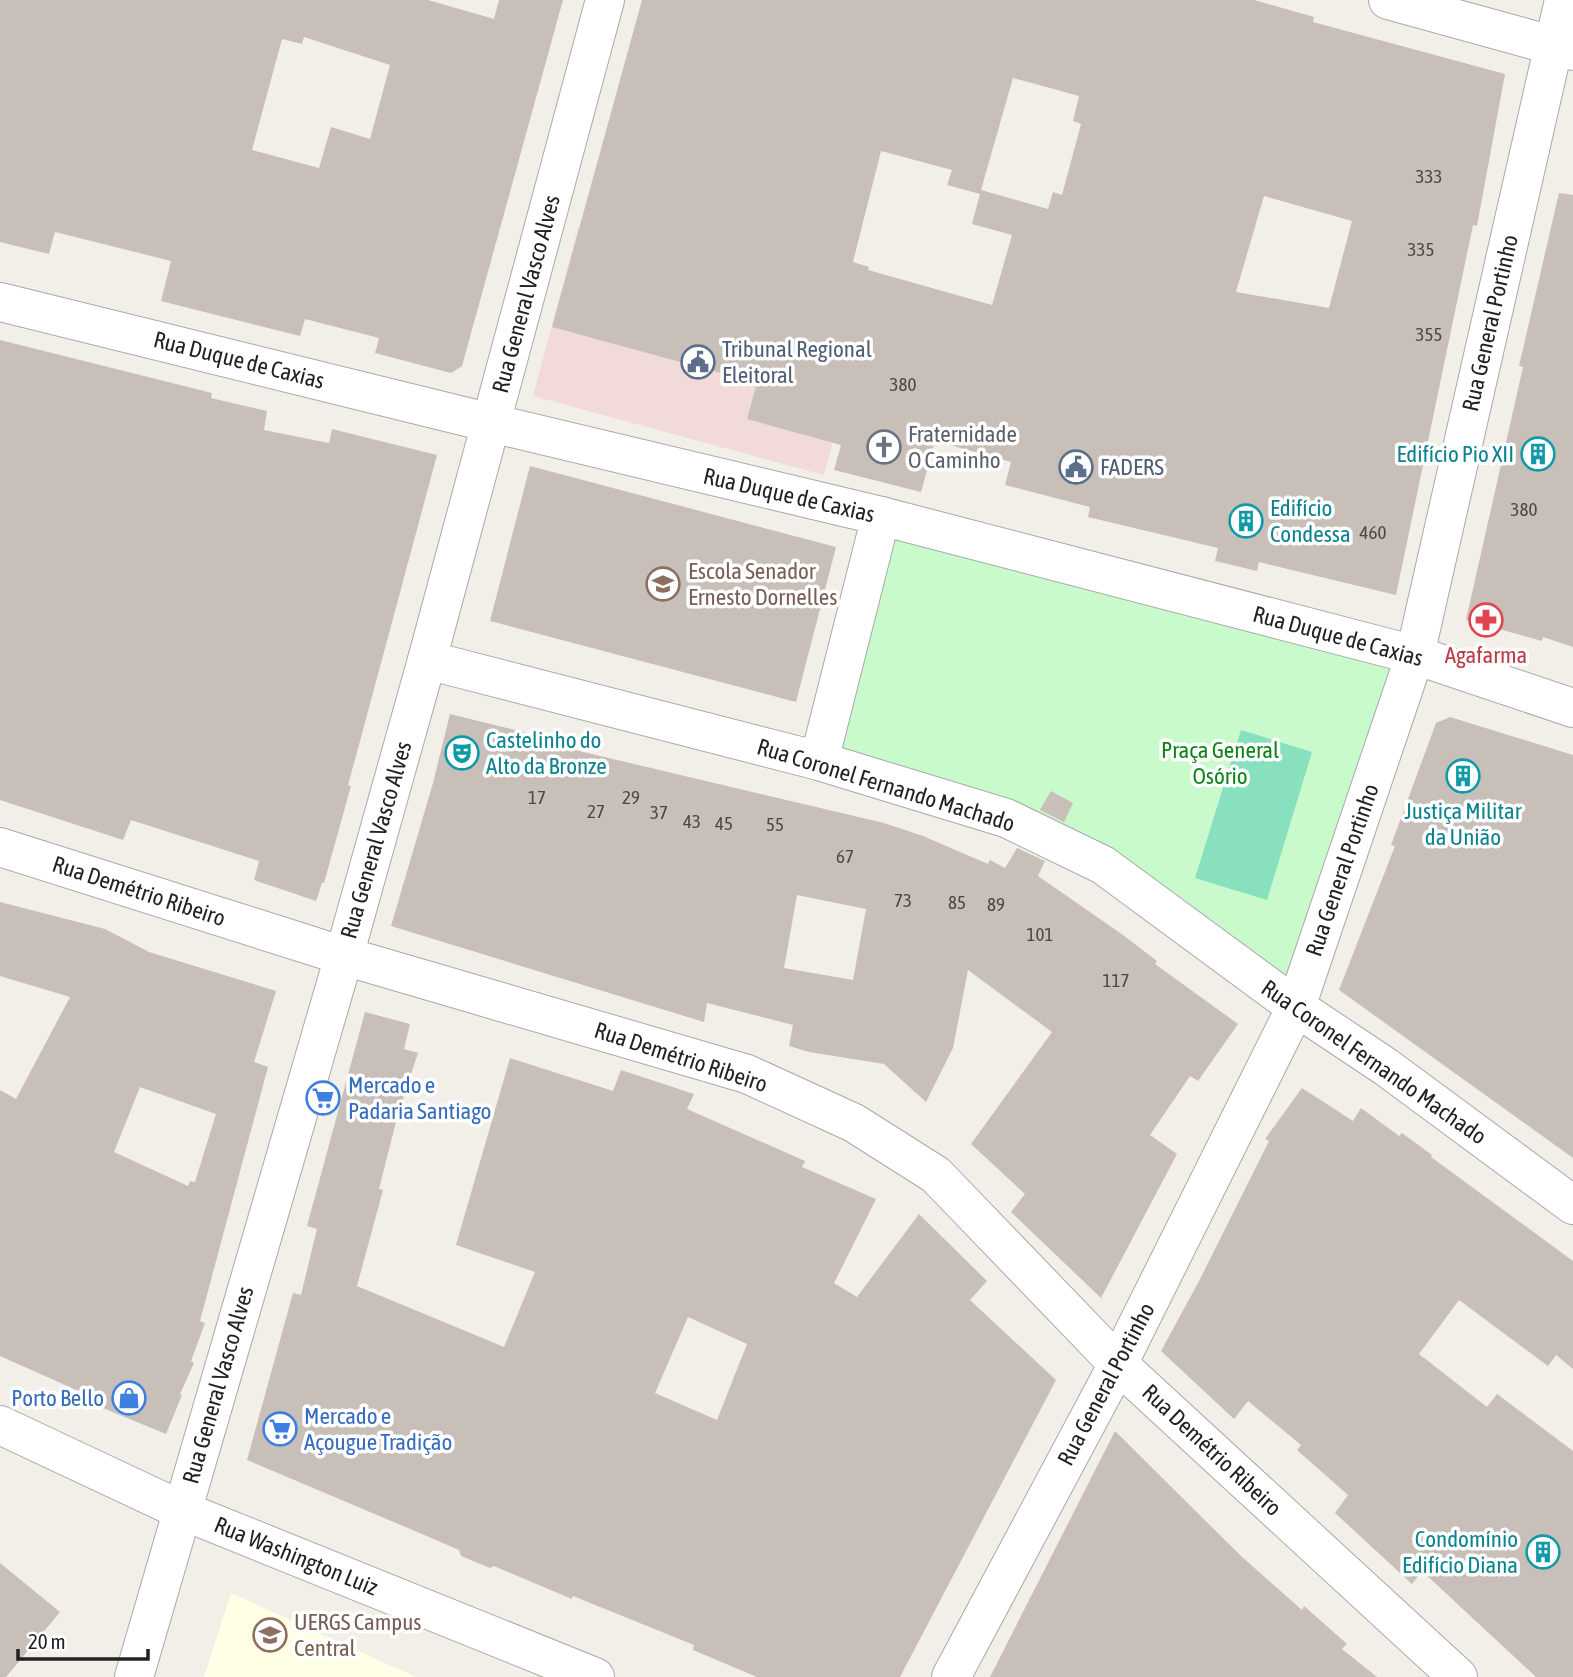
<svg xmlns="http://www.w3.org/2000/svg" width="1573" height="1677" viewBox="0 0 1573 1677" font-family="'Asap Condensed',sans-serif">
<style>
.commercial{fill:#f2dad9}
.education{fill:#ffffe5}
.park{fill:#c8facc}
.pitch{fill:#88e0be}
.building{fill:#c7bfb8;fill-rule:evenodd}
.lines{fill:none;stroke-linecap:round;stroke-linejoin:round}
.minor-casing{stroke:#a9a9a9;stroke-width:40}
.tertiary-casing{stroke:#a9a9a9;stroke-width:40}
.minor{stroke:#fff;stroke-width:38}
.tertiary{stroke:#fff;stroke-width:38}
.labels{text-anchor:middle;stroke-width:7;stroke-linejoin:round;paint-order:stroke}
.number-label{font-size:19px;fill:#4b4948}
.street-label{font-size:23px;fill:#222;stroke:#fff}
.service-label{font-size:23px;fill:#4e5e75;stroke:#fff;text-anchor:start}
.worship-label{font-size:23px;fill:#5b616d;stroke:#fff;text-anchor:start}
.culture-label{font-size:23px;fill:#0d838f;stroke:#fff;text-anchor:end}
.education-label{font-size:23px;fill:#785e54;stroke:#fff;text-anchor:start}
.health-label{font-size:23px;fill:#be3a42;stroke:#fff}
.park-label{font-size:23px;fill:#0c8416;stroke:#fff}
.shop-label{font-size:23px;fill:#366cbe;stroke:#fff;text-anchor:start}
</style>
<rect width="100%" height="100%" fill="#f2efe9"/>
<path class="commercial" d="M 578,228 L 869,306 L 824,475 L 533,396 Z"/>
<path class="education" d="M 231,1593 L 416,1677 L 204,1677 Z"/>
<path class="park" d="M 888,537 L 1396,670 L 1289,979 L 1115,856 L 1063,823 L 998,794 L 838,752 Z"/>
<path class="pitch" d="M 1241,730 L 1312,752 L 1267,900 L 1195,878 Z"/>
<path class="building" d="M 0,0 L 428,0 L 494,19 L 499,0 L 563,0 L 462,366 L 451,373 L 375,353 L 379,338 L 305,319 L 300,336 L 161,301 L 171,261 L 55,232 L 49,254 L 0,242 ZM 304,37 L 390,65 L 370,139 L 331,127 L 319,168 L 252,150 L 282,39 L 302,44 Z
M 642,0 L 1254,0 L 1314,17 L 1313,22 L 1505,74 L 1477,226 L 1473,225 L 1396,595 L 1259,562 L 1257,571 L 1215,561 L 1218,548 L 1088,517 L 1090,507 L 1005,485 L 1011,462 L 935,441 L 921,492 L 834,470 L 841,445 L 747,419 L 757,383 L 552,327 ZM 1013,78 L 1079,96 L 1073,121 L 1081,124 L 1062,195 L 1053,192 L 1048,209 L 981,190 ZM 881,151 L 952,170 L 947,185 L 980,194 L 972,224 L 1012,235 L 992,305 L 868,270 L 869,267 L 853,262 ZM 1264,196 L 1352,221 L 1329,308 L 1236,292 Z
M 1559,193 L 1573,195 L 1573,647 L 1543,637 L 1542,641 L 1466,620 L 1523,367 L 1519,366 Z
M 0,340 L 212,393 L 211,398 L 267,411 L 264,430 L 329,443 L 332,429 L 437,455 L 363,730 L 348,785 L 351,786 L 324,883 L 322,883 L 316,901 L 254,880 L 259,861 L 131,820 L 123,840 L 0,800 Z
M 530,466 L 836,547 L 796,702 L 490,621 Z
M 450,714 L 560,741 L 558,746 L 884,823 L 923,836 L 988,864 L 990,860 L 1005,868 L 1017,848 L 1045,861 L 1038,876 L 1123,935 L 1157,961 L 1155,964 L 1238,1024 L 1198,1081 L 1190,1076 L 1150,1135 L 1177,1154 L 1101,1298 L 1011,1212 L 1025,1194 L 971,1144 L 1052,1032 L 968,970 L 953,1048 L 926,1102 L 884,1064 L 809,1052 L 789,1046 L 793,1025 L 707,1003 L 704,1022 L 391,926 L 433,783 ZM 797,895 L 866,909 L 853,980 L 784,968 Z
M 1450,717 L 1573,755 L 1573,1158 L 1339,990 L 1395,846 L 1391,845 L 1436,723 Z
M 1051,791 L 1073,803 L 1064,822 L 1040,810 Z
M 0,902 L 105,929 L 149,952 L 276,991 L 254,1062 L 268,1067 L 200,1321 L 205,1323 L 191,1361 L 194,1363 L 180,1394 L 182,1395 L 166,1434 L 98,1406 L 101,1401 L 0,1356 L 0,1090 L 16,1099 L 70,997 L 0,976 ZM 140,1087 L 216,1114 L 195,1182 L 190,1181 L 188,1186 L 114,1152 Z
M 365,1012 L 410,1024 L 404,1049 L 418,1053 L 398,1114 L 379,1189 L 383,1190 L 357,1286 L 504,1347 L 535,1272 L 456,1245 L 510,1058 L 613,1091 L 621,1070 L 694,1094 L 687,1109 L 805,1161 L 802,1167 L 876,1199 L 834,1283 L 857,1297 L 919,1214 L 987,1281 L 970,1300 L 1056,1380 L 900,1677 L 757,1677 L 693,1650 L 694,1645 L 573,1596 L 572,1599 L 494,1566 L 490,1568 L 461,1556 L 459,1550 L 429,1537 L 247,1460 L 293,1293 L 301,1295 L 317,1229 L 307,1226 ZM 688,1317 L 747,1344 L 717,1420 L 655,1393 Z
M 1302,1088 L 1353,1121 L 1361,1108 L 1399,1136 L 1402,1133 L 1432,1155 L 1431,1157 L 1573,1261 L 1573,1369 L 1556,1355 L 1548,1366 L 1459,1300 L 1419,1354 L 1487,1407 L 1497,1394 L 1573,1451 L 1573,1677 L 1536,1677 L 1422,1571 L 1412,1584 L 1335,1513 L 1348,1495 L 1297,1450 L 1301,1445 L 1248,1401 L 1234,1419 L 1161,1351 L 1198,1283 L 1269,1141 L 1265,1139 Z
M 1115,1431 L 1241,1556 L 1302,1610 L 1304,1606 L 1347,1644 L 1342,1649 L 1377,1677 L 990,1677 Z
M 0,1563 L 60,1612 L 6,1677 L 0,1677 Z"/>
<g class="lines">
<defs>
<path id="minor" d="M 1388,0 L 1573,51
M 0,302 L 491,423
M 427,660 L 819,761 L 1006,818 L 1103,865 L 1296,1007 L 1386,1067 L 1573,1205
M 819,761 L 881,516
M 0,847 L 344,956 L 747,1074 L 854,1123 L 936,1175 L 1118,1364 L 1458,1677
M 0,1425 L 181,1510
M 951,1677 L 1118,1364 L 1296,1007 L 1415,655 L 1564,0"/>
<path id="tertiary" d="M 491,423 L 881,516 L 1415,655 L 1573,708
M 181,1510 L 595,1677
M 134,1677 L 344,956 L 427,660 L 605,0"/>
</defs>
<use href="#minor" class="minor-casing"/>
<use href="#tertiary" class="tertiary-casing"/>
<use href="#minor" class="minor"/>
<use href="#tertiary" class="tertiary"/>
</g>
<defs>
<symbol id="civic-ring" viewBox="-11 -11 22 22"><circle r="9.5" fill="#fff" stroke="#5c6f8a" stroke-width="1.5"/><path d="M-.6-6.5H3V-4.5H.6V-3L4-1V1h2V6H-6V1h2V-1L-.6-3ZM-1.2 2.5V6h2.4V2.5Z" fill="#5c6f8a"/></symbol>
<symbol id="church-ring" viewBox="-11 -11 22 22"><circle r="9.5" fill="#fff" stroke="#6b7280" stroke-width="1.5"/><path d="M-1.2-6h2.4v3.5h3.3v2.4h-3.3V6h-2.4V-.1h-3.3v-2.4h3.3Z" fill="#6b7280"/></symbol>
<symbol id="building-ring" viewBox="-11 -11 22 22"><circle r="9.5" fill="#fff" stroke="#0f9aa8" stroke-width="1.5"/><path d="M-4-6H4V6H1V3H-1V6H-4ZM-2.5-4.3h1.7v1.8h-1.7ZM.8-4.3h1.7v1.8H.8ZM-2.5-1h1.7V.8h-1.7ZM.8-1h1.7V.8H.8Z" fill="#0f9aa8"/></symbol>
<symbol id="school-ring" viewBox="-11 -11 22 22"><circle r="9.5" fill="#fff" stroke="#8d6e63" stroke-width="1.5"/><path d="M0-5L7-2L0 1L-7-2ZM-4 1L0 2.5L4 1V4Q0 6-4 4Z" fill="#8d6e63"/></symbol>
<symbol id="pharmacy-ring" viewBox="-11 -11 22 22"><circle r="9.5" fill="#fff" stroke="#e0444e" stroke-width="1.5"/><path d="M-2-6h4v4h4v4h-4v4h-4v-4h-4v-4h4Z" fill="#e0444e"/></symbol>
<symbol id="theatre-ring" viewBox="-11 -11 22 22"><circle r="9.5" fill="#fff" stroke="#0f9aa8" stroke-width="1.5"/><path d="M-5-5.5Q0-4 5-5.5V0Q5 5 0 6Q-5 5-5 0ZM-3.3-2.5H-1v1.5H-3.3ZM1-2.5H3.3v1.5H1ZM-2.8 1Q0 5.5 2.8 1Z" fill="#0f9aa8"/></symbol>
<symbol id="supermarket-ring" viewBox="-11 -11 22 22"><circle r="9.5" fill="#fff" stroke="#3f7fe0" stroke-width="1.5"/><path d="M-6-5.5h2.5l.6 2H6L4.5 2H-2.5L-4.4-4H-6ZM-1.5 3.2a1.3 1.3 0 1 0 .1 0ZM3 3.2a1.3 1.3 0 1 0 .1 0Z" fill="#3f7fe0"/></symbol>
<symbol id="shop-ring" viewBox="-11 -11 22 22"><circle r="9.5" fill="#fff" stroke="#3f7fe0" stroke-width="1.5"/><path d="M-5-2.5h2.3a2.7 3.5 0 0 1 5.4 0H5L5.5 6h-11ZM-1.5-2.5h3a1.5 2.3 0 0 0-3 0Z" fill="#3f7fe0"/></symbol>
<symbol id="university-ring" viewBox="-11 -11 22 22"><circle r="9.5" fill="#fff" stroke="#8d6e63" stroke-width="1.5"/><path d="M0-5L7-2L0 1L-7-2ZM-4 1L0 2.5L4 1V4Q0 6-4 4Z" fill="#8d6e63"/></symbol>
</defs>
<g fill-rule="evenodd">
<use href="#civic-ring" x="679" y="343" width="38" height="38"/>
<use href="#church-ring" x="865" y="428" width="38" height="38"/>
<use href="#building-ring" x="1519" y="435" width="38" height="38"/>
<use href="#civic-ring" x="1057" y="448" width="38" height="38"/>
<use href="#building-ring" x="1227" y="502" width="38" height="38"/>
<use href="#school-ring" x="644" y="565" width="38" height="38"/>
<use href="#pharmacy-ring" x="1467" y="601" width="38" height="38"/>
<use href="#theatre-ring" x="443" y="734" width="38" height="38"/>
<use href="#building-ring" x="1444" y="757" width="38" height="38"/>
<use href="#supermarket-ring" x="304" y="1079" width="38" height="38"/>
<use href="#shop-ring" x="110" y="1379" width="38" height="38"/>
<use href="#supermarket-ring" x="261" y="1410" width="38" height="38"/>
<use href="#building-ring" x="1524" y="1533" width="38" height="38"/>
<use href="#university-ring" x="251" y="1616" width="38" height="38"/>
</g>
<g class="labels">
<g class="number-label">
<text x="1429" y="183">333</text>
<text x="1421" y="256">335</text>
<text x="1429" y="341">355</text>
<text x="903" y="391">380</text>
<text x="1524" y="516">380</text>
<text x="1373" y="539">460</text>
<text x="537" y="804">17</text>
<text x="631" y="804">29</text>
<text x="596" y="818">27</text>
<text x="659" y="819">37</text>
<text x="692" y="828">43</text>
<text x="724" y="830">45</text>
<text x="775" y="831">55</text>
<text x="845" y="863">67</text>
<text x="903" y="907">73</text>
<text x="957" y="909">85</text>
<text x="996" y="911">89</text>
<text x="1040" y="941">101</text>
<text x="1116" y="987">117</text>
</g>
<g class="street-label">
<text transform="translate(526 294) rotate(-75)" y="8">Rua General Vasco Alves</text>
<text transform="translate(1490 323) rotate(-77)" y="8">Rua General Portinho</text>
<text transform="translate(239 360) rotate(14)" y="8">Rua Duque de Caxias</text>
<text transform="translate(789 495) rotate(13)" y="8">Rua Duque de Caxias</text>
<text transform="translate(1338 636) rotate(15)" y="8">Rua Duque de Caxias</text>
<text transform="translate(886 785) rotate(17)" y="8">Rua Coronel Fernando Machado</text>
<text transform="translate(376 840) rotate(-74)" y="8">Rua General Vasco Alves</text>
<text transform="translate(1342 870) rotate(-71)" y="8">Rua General Portinho</text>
<text transform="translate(139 891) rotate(18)" y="8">Rua Demétrio Ribeiro</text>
<text transform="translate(681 1057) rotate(18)" y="8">Rua Demétrio Ribeiro</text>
<text transform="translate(1374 1062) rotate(35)" y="8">Rua Coronel Fernando Machado</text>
<text transform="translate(1106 1384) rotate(-62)" y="8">Rua General Portinho</text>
<text transform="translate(218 1385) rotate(-74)" y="8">Rua General Vasco Alves</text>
<text transform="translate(1212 1450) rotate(43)" y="8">Rua Demétrio Ribeiro</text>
<text transform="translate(296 1556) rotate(22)" y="8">Rua Washington Luiz</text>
</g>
<g class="service-label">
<text x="722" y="357">Tribunal Regional<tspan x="722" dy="26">Eleitoral</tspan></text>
<text x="1100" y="475">FADERS</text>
</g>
<g class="worship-label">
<text x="908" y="442">Fraternidade<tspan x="908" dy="26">O Caminho</tspan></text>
</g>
<g class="culture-label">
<text x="1514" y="462">Edifício Pio XII</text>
<text x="1270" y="516" text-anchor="start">Edifício<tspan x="1270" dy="26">Condessa</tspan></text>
<text x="486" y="748" text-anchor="start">Castelinho do<tspan x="486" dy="26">Alto da Bronze</tspan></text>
<text x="1463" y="819" text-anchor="middle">Justiça Militar<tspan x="1463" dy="26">da União</tspan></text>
<text x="1518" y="1547">Condomínio<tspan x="1518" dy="26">Edifício Diana</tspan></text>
</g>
<g class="education-label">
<text x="688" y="579">Escola Senador<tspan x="688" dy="26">Ernesto Dornelles</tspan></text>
<text x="294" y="1630">UERGS Campus<tspan x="294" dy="26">Central</tspan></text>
</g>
<g class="health-label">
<text x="1486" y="663">Agafarma</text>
</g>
<g class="park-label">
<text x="1220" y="758">Praça General<tspan x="1220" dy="26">Osório</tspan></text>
</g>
<g class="shop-label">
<text x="348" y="1093">Mercado e<tspan x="348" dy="26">Padaria Santiago</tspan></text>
<text x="104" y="1406" text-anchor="end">Porto Bello</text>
<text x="304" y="1424">Mercado e<tspan x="304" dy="26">Açougue Tradição</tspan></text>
</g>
</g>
<path d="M18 1649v10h130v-10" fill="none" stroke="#222222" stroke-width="3.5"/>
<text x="28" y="1649" font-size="21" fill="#222222" stroke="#ffffff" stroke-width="5" paint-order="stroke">20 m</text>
</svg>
